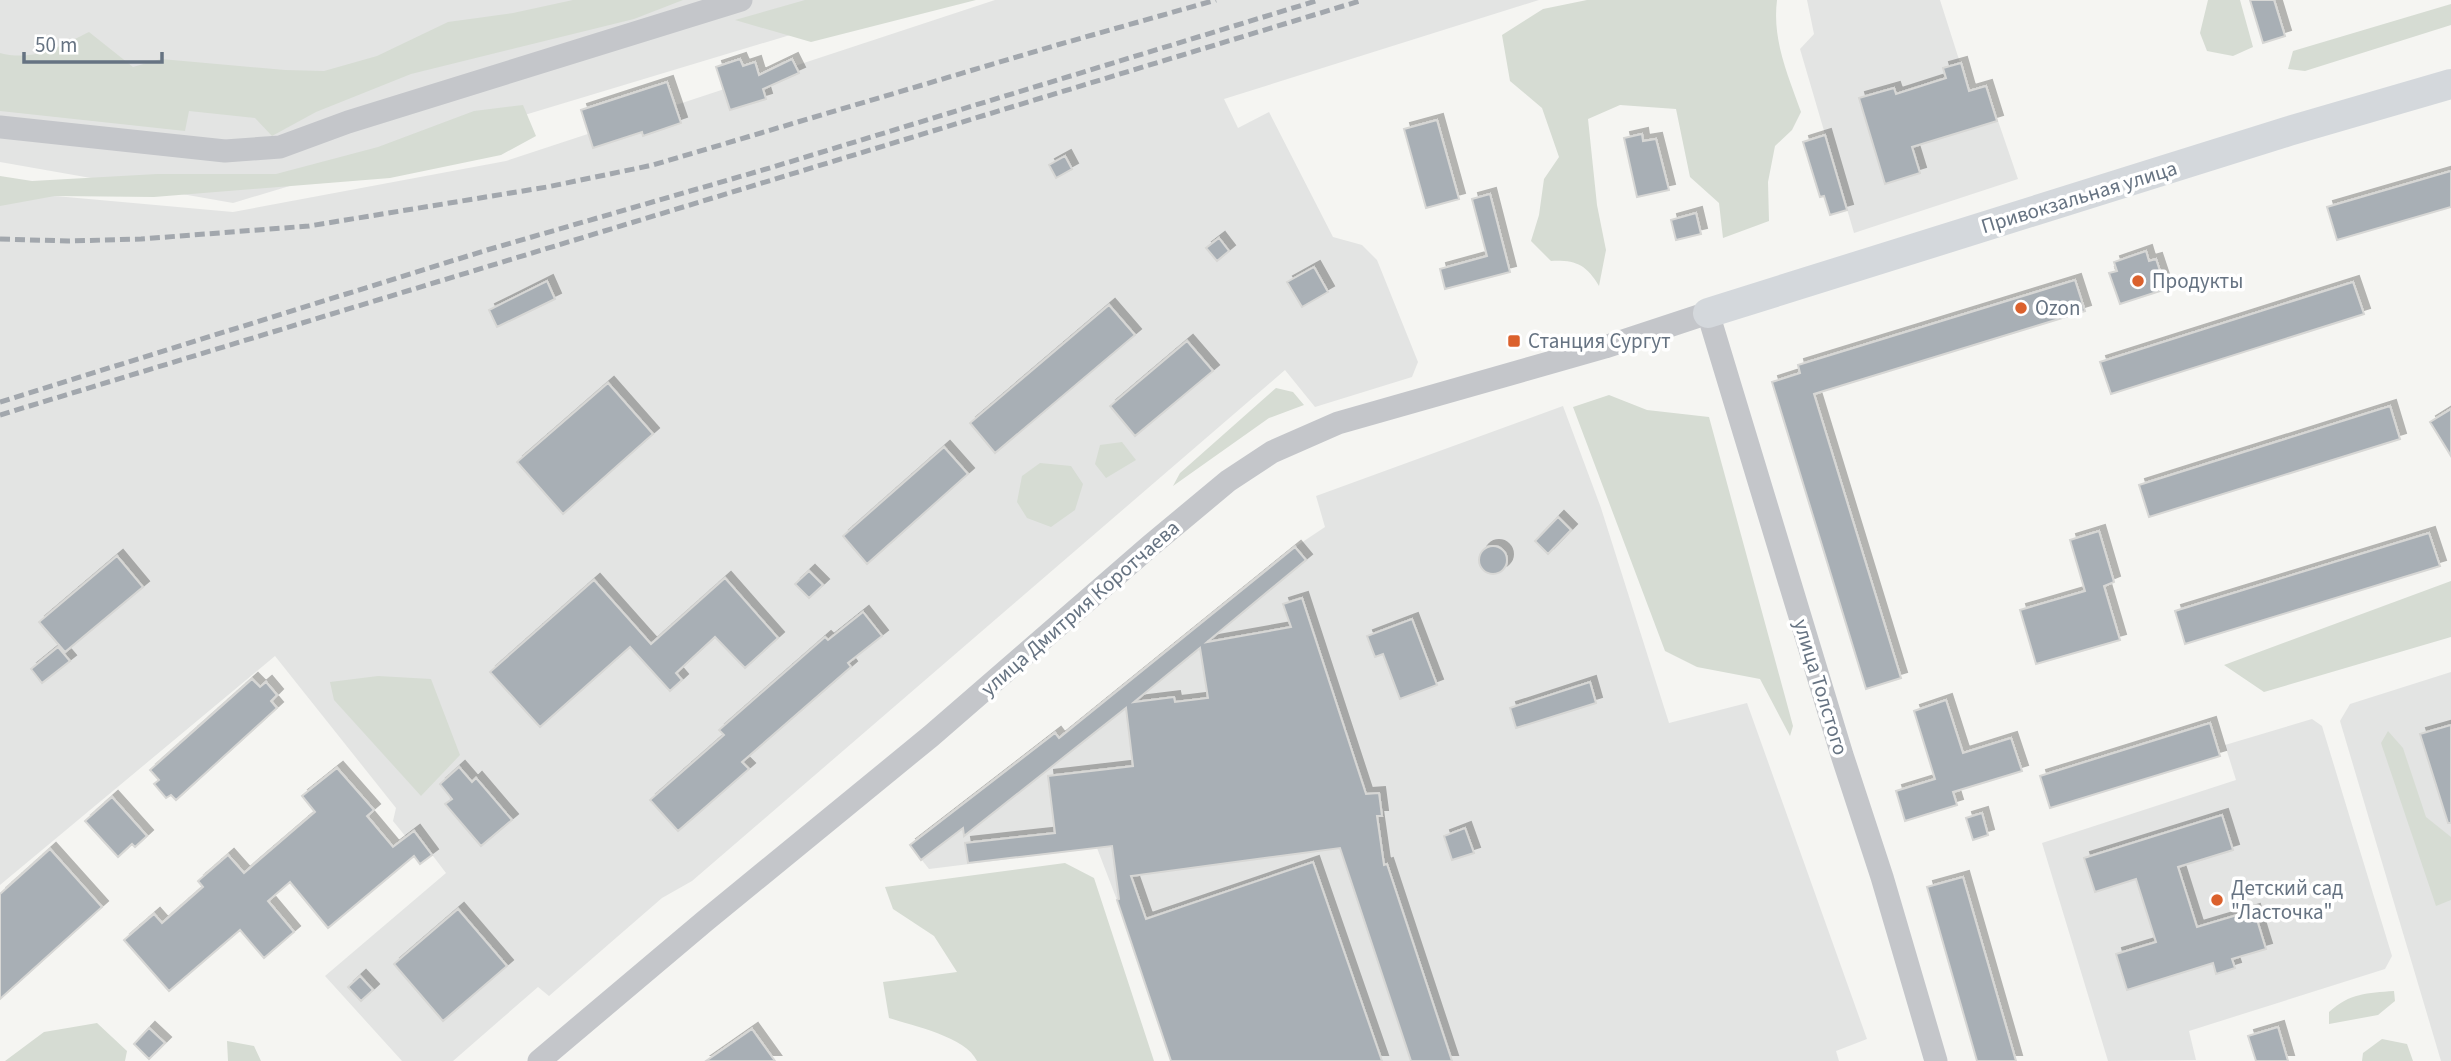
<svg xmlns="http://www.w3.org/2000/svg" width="2451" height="1061" viewBox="0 0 2451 1061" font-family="'Source Sans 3',sans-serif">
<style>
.built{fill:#e3e4e3}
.green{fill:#d6dcd3}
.building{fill:#a8afb5;stroke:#d7d7d5;stroke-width:2;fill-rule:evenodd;filter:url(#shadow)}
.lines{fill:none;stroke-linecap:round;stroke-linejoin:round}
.minor{stroke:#c4c6ca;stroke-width:23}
.major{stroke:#d4d8dc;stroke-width:30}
.rail{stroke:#a2a7ad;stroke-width:5;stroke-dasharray:10 5;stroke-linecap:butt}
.poi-dot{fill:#db612d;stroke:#fff;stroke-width:2.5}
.labels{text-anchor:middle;stroke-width:7;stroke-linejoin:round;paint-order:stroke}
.street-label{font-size:21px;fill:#667382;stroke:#fff}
.poi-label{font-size:21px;fill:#667382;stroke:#fff;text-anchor:start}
</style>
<defs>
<filter id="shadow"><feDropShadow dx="6" dy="-6" stdDeviation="0" flood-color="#0004"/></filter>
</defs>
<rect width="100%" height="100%" fill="#f5f5f2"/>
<path class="built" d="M 0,0 L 906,0 L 233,203 L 0,162 Z
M 995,0 L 1539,0 L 1224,99 L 1238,128 L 1269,112 L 1333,237 L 1362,245 L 1377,260 L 1418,362 L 1412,377 L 1315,407 L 1285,370 L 692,881 L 662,898 L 549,996 L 538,987 L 453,1061 L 402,1061 L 325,976 L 446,873 L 414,831 L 406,837 L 393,821 L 396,808 L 275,656 L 0,885 L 0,191 L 233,212 L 506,161 Z
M 1807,0 L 1940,0 L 1969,91 L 1986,86 L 2018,179 L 1854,233 L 1800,49 L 1814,34 Z
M 1563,406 L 1601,508 L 1669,723 L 1747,703 L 1867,1039 L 1836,1051 L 1839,1061 L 1171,1061 L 1117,900 L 1097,848 L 929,869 L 910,845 L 1055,733 L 1059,737 L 1295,547 L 1325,527 L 1316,496 Z
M 2451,672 L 2451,1061 L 2441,1061 L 2340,721 L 2350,704 Z
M 2312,719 L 2322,726 L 2392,956 L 2385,969 L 2189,1031 L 2196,1060 L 2108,1061 L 2042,843 L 2236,780 L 2225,745 Z"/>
<path class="green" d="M 573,0 L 683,0 L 634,19 L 411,74 L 316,112 L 272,136 L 255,118 L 189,111 L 185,131 L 0,111 L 0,53 C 33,62 61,46 89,32 L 133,67 L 161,59 L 285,70 L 324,71 L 377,56 L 448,22 L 513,13 Z
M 805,0 L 976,0 L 811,42 L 735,20 Z
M 1587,0 L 1777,0 C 1772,40 1788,75 1801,112 L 1792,130 L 1775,146 L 1768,182 L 1769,221 L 1723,238 L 1719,203 L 1690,177 L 1676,109 L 1620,105 L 1588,119 L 1597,205 L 1606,250 L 1599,286 C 1586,264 1575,260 1551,261 L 1531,241 L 1539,215 L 1544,179 L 1559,157 L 1542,108 L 1510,81 L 1502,35 L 1543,9 Z
M 2208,0 L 2240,0 L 2253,47 L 2233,56 L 2207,51 L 2200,33 Z
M 2451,4 L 2451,25 L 2305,71 L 2288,69 L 2293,51 Z
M 523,105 L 536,136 L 501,155 L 390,178 L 154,197 L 55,196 L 0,206 L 0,176 L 32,181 L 157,174 L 276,174 L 378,147 L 474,111 Z
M 1276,388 L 1293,392 L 1304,405 L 1269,418 L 1173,486 L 1180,473 Z
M 1609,395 L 1647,410 L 1709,417 L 1793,726 L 1790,736 L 1760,679 L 1697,667 L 1665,651 L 1573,407 Z
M 1122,442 L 1136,460 L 1106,478 L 1095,464 L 1100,445 Z
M 1040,463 L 1071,466 L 1083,484 L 1075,510 L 1051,527 L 1027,518 L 1017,502 L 1022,476 Z
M 2451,581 L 2451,637 L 2264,692 L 2224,665 Z
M 378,676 L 431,679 L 460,755 L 421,796 L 334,700 L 330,682 Z
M 2388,731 L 2403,748 L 2426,817 L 2451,837 L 2451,900 L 2436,906 L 2381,743 Z
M 1065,863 L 1094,878 L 1154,1061 L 977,1061 C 966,1037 914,1026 889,1018 L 883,982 L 957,972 L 934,936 L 893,909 L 885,887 Z
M 2394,991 L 2395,1001 L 2378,1015 L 2329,1024 L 2329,1012 C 2350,993 2367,993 2394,991 Z
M 97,1023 L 127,1051 L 125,1061 L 5,1061 L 44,1032 Z
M 2382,1039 L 2407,1044 L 2413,1061 L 2362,1061 L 2363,1053 Z
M 227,1041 L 254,1046 L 261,1061 L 228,1061 Z"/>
<path class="building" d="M 2250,0 L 2274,0 L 2285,36 L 2263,43 Z
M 740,59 L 743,66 L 755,62 L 759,75 L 792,59 L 799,73 L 763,89 L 766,99 L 730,110 L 716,67 Z
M 1961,63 L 1969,91 L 1986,86 L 1997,121 L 1912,147 L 1920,173 L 1885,184 L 1859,98 L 1894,88 L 1896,94 L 1946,78 L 1943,68 Z
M 667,82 L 681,123 L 643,136 L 642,132 L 593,148 L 581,110 Z
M 1437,120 L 1459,199 L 1426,208 L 1404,129 Z
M 1642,134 L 1643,141 L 1656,139 L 1669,190 L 1637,197 L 1624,138 Z
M 1825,135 L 1847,210 L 1830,215 L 1824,196 L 1820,197 L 1803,142 Z
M 1065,156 L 1072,169 L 1056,178 L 1049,165 Z
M 2451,171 L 2451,207 L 2337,240 L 2327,207 Z
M 1490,194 L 1510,272 L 1445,289 L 1440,269 L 1487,256 L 1472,199 Z
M 1696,213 L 1701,234 L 1676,240 L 1671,220 Z
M 1219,238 L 1229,251 L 1217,261 L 1206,248 Z
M 2146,251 L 2149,261 L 2156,259 L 2166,289 L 2120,304 L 2109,273 L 2117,271 L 2114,262 Z
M 1314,267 L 1328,292 L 1302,307 L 1287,282 Z
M 2075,280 L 2085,311 L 1814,394 L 1901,678 L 1866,689 L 1772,382 L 1800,373 L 1798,365 Z
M 547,281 L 555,299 L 497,327 L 489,310 Z
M 2353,282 L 2364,314 L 2111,394 L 2100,362 Z
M 1109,305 L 1135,335 L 995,453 L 970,423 Z
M 1187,341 L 1213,371 L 1135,436 L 1110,406 Z
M 608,383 L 653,434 L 563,514 L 517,462 Z
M 2390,406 L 2400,439 L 2149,517 L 2139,485 Z
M 2451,409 L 2451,456 L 2430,422 Z
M 944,447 L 968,474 L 867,564 L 843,536 Z
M 1558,517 L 1571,530 L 1548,554 L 1535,541 Z
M 2099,531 L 2114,582 L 2104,586 L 2120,640 L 2036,664 L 2020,610 L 2085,591 L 2070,540 Z
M 2429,533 L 2440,566 L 2185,644 L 2175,611 Z
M1479 560a14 14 0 1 1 28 0a14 14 0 1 1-28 0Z
M 1295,547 L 1306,560 L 1207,642 L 1291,627 L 1283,604 L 1302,598 L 1366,794 L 1379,793 L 1382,816 L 1377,816 L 1384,865 L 1387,864 L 1452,1061 L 1411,1061 L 1340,848 L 1131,876 L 1146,919 L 1313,862 L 1382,1061 L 1171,1061 L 1117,900 L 1119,899 L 1112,846 L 968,863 L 965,843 L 1055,833 L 1048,776 L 1133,766 L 1126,708 L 964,836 L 963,828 L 921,860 L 910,845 L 1055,733 L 1059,738 ZM 1200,648 L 1208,698 L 1175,702 L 1174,697 L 1134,702 Z
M 117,556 L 143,587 L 65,652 L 39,622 Z
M 809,571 L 823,585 L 809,598 L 795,584 Z
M 725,578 L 778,638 L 745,668 L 715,637 L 676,673 L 682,680 L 670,691 L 630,647 L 540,727 L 490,672 L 594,580 L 651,644 Z
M 863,612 L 882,636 L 848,663 L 851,667 L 742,762 L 749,769 L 678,831 L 650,800 L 724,735 L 719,730 L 825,637 L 828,640 Z
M 1412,619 L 1437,685 L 1400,699 L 1383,654 L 1375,657 L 1367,636 Z
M 58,647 L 70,661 L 42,683 L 31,669 Z
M 252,679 L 260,687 L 266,682 L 277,695 L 271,701 L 277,708 L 176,800 L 171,795 L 166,798 L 154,784 L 159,780 L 150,770 Z
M 1590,682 L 1596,703 L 1516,728 L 1510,708 Z
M 1946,700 L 1963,753 L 2011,738 L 2022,771 L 1953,792 L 1957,805 L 1905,821 L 1896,791 L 1935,779 L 1914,711 Z
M 2210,723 L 2220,756 L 2050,808 L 2040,776 Z
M 2451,725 L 2451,823 L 2448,823 L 2420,734 Z
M 459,767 L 472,782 L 476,778 L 512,820 L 481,846 L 445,804 L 452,799 L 440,784 Z
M 337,768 L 374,810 L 367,816 L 393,847 L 414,831 L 432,855 L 420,864 L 414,856 L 328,928 L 290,882 L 268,901 L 294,932 L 264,958 L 240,930 L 169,991 L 124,940 L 154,914 L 162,923 L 203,887 L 198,881 L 228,855 L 244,873 L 315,812 L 302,796 Z
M 112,797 L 147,836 L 135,847 L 132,844 L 118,857 L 85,821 Z
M 1982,813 L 1988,835 L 1973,840 L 1966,818 Z
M 2222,815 L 2233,850 L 2178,867 L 2197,927 L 2254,910 L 2266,949 L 2232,959 L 2235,968 L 2216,974 L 2213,963 L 2127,990 L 2116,954 L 2156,942 L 2136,879 L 2095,892 L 2084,858 Z
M 1465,828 L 1474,853 L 1452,860 L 1444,836 Z
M 50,849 L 102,907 L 0,999 L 0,894 Z
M 1963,877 L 2016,1061 L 1977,1061 L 1927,887 Z
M 458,909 L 507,966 L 443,1021 L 394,964 Z
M 360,976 L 373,990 L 361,1001 L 348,987 Z
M 2278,1027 L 2288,1061 L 2256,1061 L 2248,1036 Z
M 149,1028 L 165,1043 L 149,1059 L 134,1044 Z
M 752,1029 L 775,1061 L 706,1061 Z"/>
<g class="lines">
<path class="minor" d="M 0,127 L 225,151 L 280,147 L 348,122 L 741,0
M 539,1061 L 705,921 L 931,736 L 1150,546 L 1228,481 L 1272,452 L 1338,423 L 1605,347 L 1708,313 L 1842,755 L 1882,877 L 1936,1061"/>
<path class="major" d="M 1708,313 L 2289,131 L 2451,84"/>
<path class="rail" d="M 0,239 L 68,241 L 141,239 L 309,226 L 547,187 L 653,165 L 1057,45 L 1216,0
M 0,402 L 487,250 L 773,167 L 1319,0
M 0,415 L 1363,0"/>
</g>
<g class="poi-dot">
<circle cx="2138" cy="281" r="7"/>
<circle cx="2021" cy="308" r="7"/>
<rect x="1507" y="334" width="14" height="14" rx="3.5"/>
<circle cx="2217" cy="900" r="7"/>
</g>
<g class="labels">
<g class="street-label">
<text transform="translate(2079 197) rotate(-17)" y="7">Привокзальная улица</text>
<text transform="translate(1080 608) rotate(-41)" y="7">улица Дмитрия Коротчаева</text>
<text transform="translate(1821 687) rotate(73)" y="7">улица Толстого</text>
</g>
<g class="poi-label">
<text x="2152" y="288">Продукты</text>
<text x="2035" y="315">Ozon</text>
<text x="1528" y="348">Станция Сургут</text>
<text x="2231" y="895">Детский сад<tspan x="2231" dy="24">"Ласточка"</tspan></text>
</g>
</g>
<path d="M24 52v10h138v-10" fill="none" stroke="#667382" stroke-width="3.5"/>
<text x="35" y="52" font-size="21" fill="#667382" stroke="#ffffff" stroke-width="5" paint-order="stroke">50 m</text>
</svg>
